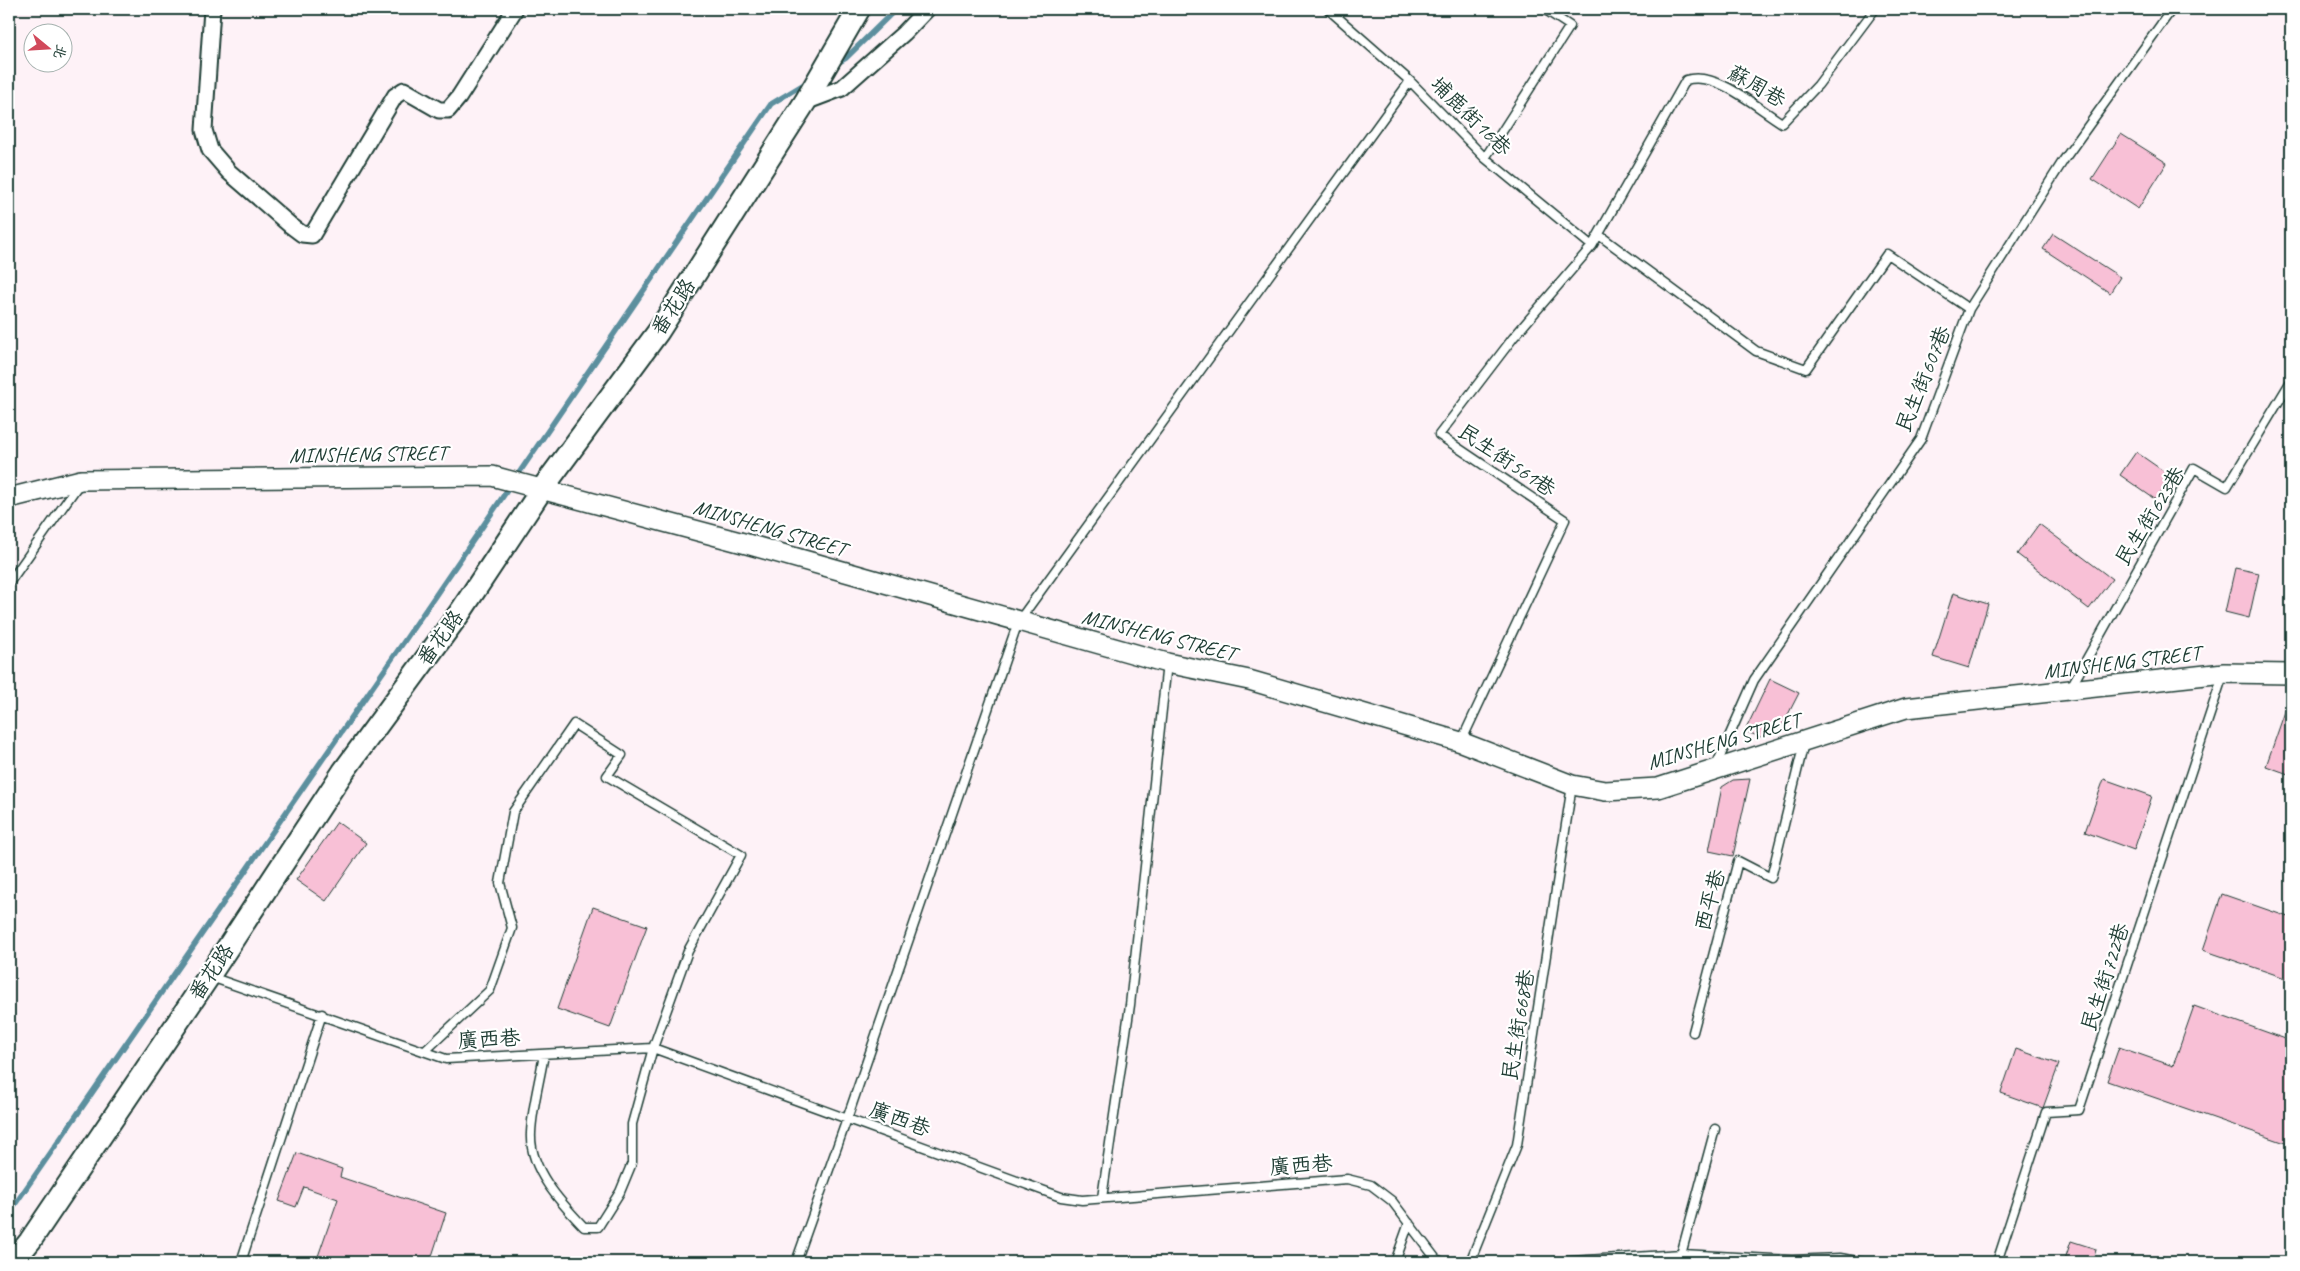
<svg xmlns="http://www.w3.org/2000/svg" width="2300" height="1271" viewBox="0 0 2300 1271" font-family="Caveat,'LXGW WenKai TC',sans-serif">
<style>
.lines{fill:none;stroke-linecap:round;stroke-linejoin:round}
.stream{stroke:#5b8f9e;stroke-width:5.5}
.building{fill:#f8c0d6;stroke:#1f3d34}
.service-casing{stroke:#1f3d34;stroke-width:11}
.minor-casing{stroke:#1f3d34;stroke-width:19}
.tertiary-casing{stroke:#1f3d34;stroke-width:22}
.secondary-casing{stroke:#1f3d34;stroke-width:25}
.service{stroke:#fff;stroke-width:8}
.minor{stroke:#fff;stroke-width:15}
.tertiary{stroke:#fff;stroke-width:19}
.secondary{stroke:#fff;stroke-width:21}
.labels{text-anchor:middle;stroke-width:4.5;stroke-linejoin:round;paint-order:stroke}
.street-label{font-size:21px;fill:#1f3d34;stroke:#fff}
</style>
<rect width="100%" height="100%" fill="#fef2f7"/>
<filter id="ink" filterUnits="userSpaceOnUse"><feTurbulence type="fractalNoise" baseFrequency=".02" numOctaves="2"/><feDisplacementMap in="SourceGraphic" scale="10" xChannelSelector="R" yChannelSelector="G"/><feConvolveMatrix kernelMatrix="1 2 1 2 8 2 1 2 1" color-interpolation-filters="sRGB"/></filter>
<g filter="url(#ink)">
<g class="lines">
<path class="stream" d="M 834,65 L 846,58 L 896,9
M 9,1213 L 403,643 L 771,104 L 809,81"/>
</g>
<path class="building" d="M 2121,134 L 2167,163 L 2138,209 L 2092,179 Z
M 2053,234 L 2120,277 L 2110,293 L 2043,249 Z
M 2136,452 L 2172,477 L 2156,500 L 2120,475 Z
M 2039,524 L 2112,579 L 2089,609 L 2017,554 Z
M 2235,568 L 2259,573 L 2249,618 L 2225,612 Z
M 1953,593 L 1988,604 L 1969,668 L 1933,657 Z
M 1770,679 L 1799,693 L 1780,730 L 1760,737 L 1745,731 Z
M 2289,700 L 2291,701 L 2291,775 L 2266,766 Z
M 1750,779 L 1733,856 L 1709,851 L 1722,787 L 1733,780 Z
M 2104,779 L 2152,796 L 2134,850 L 2085,832 Z
M 337,822 L 366,843 L 326,901 L 296,880 Z
M 2222,894 L 2291,918 L 2291,980 L 2203,950 Z
M 593,907 L 647,926 L 610,1028 L 557,1009 Z
M 2194,1006 L 2291,1041 L 2291,1145 L 2107,1081 L 2119,1047 L 2173,1066 Z
M 2016,1049 L 2059,1064 L 2043,1108 L 2001,1093 Z
M 297,1153 L 342,1169 L 340,1177 L 446,1213 L 430,1262 L 316,1262 L 338,1199 L 304,1187 L 296,1207 L 279,1201 Z
M 2071,1241 L 2096,1249 L 2092,1262 L 2064,1262 Z"/>
<g class="lines">
<defs>
<path id="service" d="M 1328,9 L 1410,81 L 1485,158 L 1592,246
M 1485,158 L 1570,26 L 1544,9
M 1599,235 L 1756,351 L 1806,369 L 1887,254 L 1969,309
M 9,583 L 79,484
M 2071,687 L 2194,468 L 2227,487 L 2291,381
M 1461,742 L 1565,520 L 1439,435 L 1513,338 L 1592,246 L 1686,80 C 1717,71 1756,107 1782,123 L 1818,85 L 1875,9
M 1716,766 L 1754,680 L 1921,439 L 1969,309 L 2063,161 L 2172,9
M 211,977 L 446,1059 L 653,1048 L 1061,1197 L 1082,1200 L 1347,1179 L 1371,1185 L 1392,1201 L 1436,1259 L 1443,1262
M 1693,1032 L 1738,861 L 1771,878 L 1804,743
M 425,1051 L 490,990 L 512,928 L 500,883 L 513,812 L 574,724 L 622,755 L 607,776 L 741,855 L 688,951 L 653,1048 L 632,1124 L 632,1163 L 620,1192 L 598,1227 L 584,1227 C 561,1203 529,1169 531,1133 C 532,1107 540,1080 544,1054
M 1102,1198 L 1130,1005 L 1167,663
M 241,1262 L 322,1014
M 796,1262 L 847,1119 L 1018,622 L 1410,81
M 1395,1262 L 1409,1223
M 1470,1262 L 1517,1145 L 1572,785
M 1555,1262 L 1682,1254 L 1792,1260 L 1840,1258 L 1862,1262
M 1679,1262 L 1715,1129
M 1997,1262 L 2046,1112 L 2079,1110 L 2223,675"/>
<path id="minor" d="M 212,9 L 204,130 L 210,150 L 229,172 L 290,225 L 302,234 L 312,235 L 395,96 L 404,90 L 439,110 L 448,110 L 459,97 L 515,9
M 805,102 L 842,88 L 904,33 L 927,9"/>
<path id="tertiary" d="M 9,498 L 81,480 L 492,476 L 747,544 L 1167,663 L 1249,680 L 1461,742 L 1572,785 L 1605,791 L 1658,788 L 1906,708 L 2224,673 L 2291,674"/>
<path id="secondary" d="M 13,1262 L 30,1241 L 209,976 L 343,772 L 461,611 L 542,489 L 658,332 L 805,102 L 859,9"/>
</defs>
<use href="#service" class="service-casing"/>
<use href="#minor" class="minor-casing"/>
<use href="#tertiary" class="tertiary-casing"/>
<use href="#secondary" class="secondary-casing"/>
<use href="#service" class="service"/>
<use href="#minor" class="minor"/>
<use href="#tertiary" class="tertiary"/>
<use href="#secondary" class="secondary"/>
</g>
</g>
<g class="labels">
<g class="street-label">
<text transform="translate(1757 86) rotate(30)" y="7">蘇周巷</text>
<text transform="translate(1471 116) rotate(44)" y="7">埔鹿街16巷</text>
<text transform="translate(673 307) rotate(-57)" y="7">番花路</text>
<text transform="translate(1923 379) rotate(-68)" y="7">民生街607巷</text>
<text transform="translate(368 454) rotate(-1)" y="7">MINSHENG STREET</text>
<text transform="translate(1507 460) rotate(34)" y="7">民生街561巷</text>
<text transform="translate(2150 516) rotate(-58)" y="7">民生街623巷</text>
<text transform="translate(770 528) rotate(16)" y="7">MINSHENG STREET</text>
<text transform="translate(1159 635) rotate(14)" y="7">MINSHENG STREET</text>
<text transform="translate(440 638) rotate(-54)" y="7">番花路</text>
<text transform="translate(2122 662) rotate(-7)" y="7">MINSHENG STREET</text>
<text transform="translate(1724 741) rotate(-16)" y="7">MINSHENG STREET</text>
<text transform="translate(1710 900) rotate(-75)" y="7">西平巷</text>
<text transform="translate(211 972) rotate(-56)" y="7">番花路</text>
<text transform="translate(2105 977) rotate(-72)" y="7">民生街722巷</text>
<text transform="translate(1518 1025) rotate(-81)" y="7">民生街668巷</text>
<text transform="translate(489 1039) rotate(-3)" y="7">廣西巷</text>
<text transform="translate(900 1119) rotate(20)" y="7">廣西巷</text>
<text transform="translate(1301 1165) rotate(-4)" y="7">廣西巷</text>
</g>
</g>
<rect width="2300" height="1271" fill="none" stroke="#fff" stroke-width="30"/>
<rect x="15" y="15" width="2270" height="1241" fill="none" stroke="#1f3d34" stroke-width="2" filter="url(#ink)"/>
<g transform="translate(48 48) rotate(108)"><circle r="24" fill="#ffffff" stroke="#a5b1ae"/>
<path d="M0-4L9 19L0 12L-9 19Z" fill="#d1495b"/>
<text y="-8" font-size="14" font-weight="bold" text-anchor="middle" fill="#1f3d34">北</text>
</g>
</svg>
